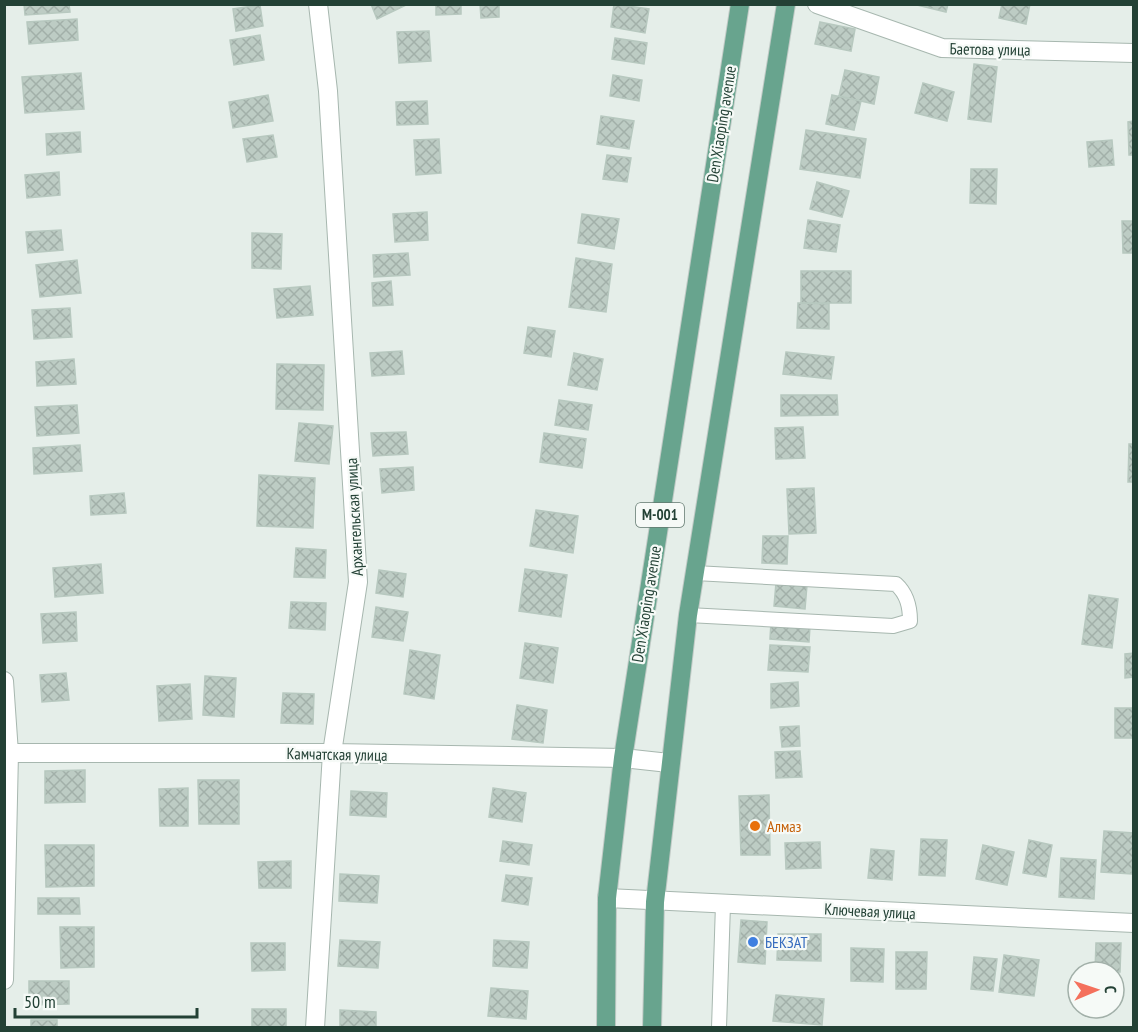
<svg xmlns="http://www.w3.org/2000/svg" width="1138" height="1032" viewBox="0 0 1138 1032" font-family="'PT Sans Narrow',sans-serif">
<style>
.building{fill:url(#building-cross-hatch);stroke:#b7c8bf;stroke-width:1.5}
.lines{fill:none;stroke-linecap:round;stroke-linejoin:round}
.service-casing{stroke:#a7b7af;stroke-width:16}
.minor-casing{stroke:#a7b7af;stroke-width:20}
.primary-casing{stroke:#c1cac6;stroke-width:20}
.service{stroke:#fff;stroke-width:14}
.minor{stroke:#fff;stroke-width:18}
.primary{stroke:#68a48e;stroke-width:18}
.food-dot{fill:#e8710a;stroke:#f6faf7;stroke-width:2}
.shop-dot{fill:#3f7fe0;stroke:#f6faf7;stroke-width:2}
.labels{text-anchor:middle;stroke-width:4.5;stroke-linejoin:round;paint-order:stroke}
.shield{fill:#f6faf7;stroke:#62786f;stroke-width:1.5}
.shield-label{font-size:15px;font-weight:bold;fill:#234135}
.street-label{font-size:16px;fill:#234135;stroke:#f6faf7}
.food-label{font-size:16px;fill:#c56008;stroke:#f6faf7;text-anchor:start}
.shop-label{font-size:16px;fill:#366cbe;stroke:#f6faf7;text-anchor:start}
</style>
<defs>
<pattern id="building-cross-hatch" width="8" height="8" patternUnits="userSpaceOnUse" patternTransform="scale(1.5)"><rect width="8" height="8" fill="#bdccc4"/><path d="M0 0l8 8M0 8l8-8" fill="none" stroke="#a2b0a9"/></pattern>
</defs>
<rect width="100%" height="100%" fill="#e5eee9"/>
<path class="building" d="M 24,4 L 69,4 L 70,12 L 25,15 Z
M 371,4 L 408,4 L 377,19 Z
M 436,4 L 461,4 L 461,14 L 436,15 Z
M 480,4 L 499,4 L 499,17 L 481,18 Z
M 614,4 L 649,9 L 645,33 L 611,27 Z
M 913,4 L 948,4 L 946,12 Z
M 1002,4 L 1030,4 L 1026,24 L 999,18 Z
M 260,5 L 263,26 L 236,31 L 233,9 Z
M 77,19 L 78,40 L 29,44 L 27,22 Z
M 820,22 L 855,29 L 851,51 L 815,44 Z
M 429,31 L 431,61 L 399,63 L 397,32 Z
M 260,35 L 264,60 L 234,65 L 230,40 Z
M 615,38 L 647,43 L 644,64 L 612,59 Z
M 974,64 L 997,67 L 991,122 L 968,119 Z
M 845,70 L 879,77 L 874,104 L 839,96 Z
M 81,73 L 84,109 L 25,113 L 22,77 Z
M 613,75 L 642,80 L 639,101 L 610,96 Z
M 923,83 L 954,92 L 947,121 L 915,113 Z
M 268,95 L 273,121 L 233,128 L 229,102 Z
M 832,95 L 861,101 L 854,130 L 826,124 Z
M 427,101 L 428,124 L 397,125 L 396,102 Z
M 601,116 L 634,121 L 629,149 L 597,144 Z
M 1134,121 L 1134,155 L 1129,155 L 1128,122 Z
M 806,130 L 866,139 L 860,178 L 800,169 Z
M 80,132 L 81,152 L 47,155 L 46,134 Z
M 273,135 L 277,157 L 247,162 L 243,139 Z
M 439,139 L 441,173 L 416,175 L 414,140 Z
M 1112,140 L 1114,165 L 1089,167 L 1087,142 Z
M 607,155 L 631,158 L 627,182 L 603,179 Z
M 971,169 L 997,169 L 996,204 L 970,203 Z
M 59,172 L 60,195 L 27,198 L 25,175 Z
M 817,182 L 849,191 L 842,217 L 810,209 Z
M 427,212 L 428,240 L 395,242 L 393,214 Z
M 582,214 L 619,219 L 614,249 L 578,243 Z
M 808,220 L 840,225 L 836,252 L 804,248 Z
M 1122,221 L 1134,221 L 1134,253 L 1123,253 Z
M 61,230 L 63,250 L 28,253 L 26,232 Z
M 252,233 L 282,234 L 281,269 L 252,268 Z
M 408,253 L 410,275 L 374,277 L 373,255 Z
M 576,258 L 612,264 L 606,312 L 569,307 Z
M 77,260 L 81,293 L 40,297 L 36,265 Z
M 801,271 L 851,271 L 851,303 L 801,303 Z
M 391,281 L 393,305 L 373,306 L 372,283 Z
M 310,286 L 313,315 L 277,318 L 274,289 Z
M 798,303 L 829,304 L 829,329 L 797,328 Z
M 70,308 L 72,337 L 34,339 L 32,310 Z
M 528,327 L 555,331 L 551,357 L 524,353 Z
M 402,351 L 404,374 L 372,376 L 370,353 Z
M 786,352 L 834,357 L 831,379 L 783,374 Z
M 574,353 L 603,359 L 597,390 L 568,385 Z
M 74,359 L 76,384 L 37,386 L 36,362 Z
M 277,364 L 324,365 L 323,410 L 276,409 Z
M 781,395 L 837,395 L 838,415 L 781,416 Z
M 559,400 L 592,405 L 588,430 L 555,425 Z
M 77,405 L 79,433 L 37,436 L 35,407 Z
M 299,423 L 333,426 L 329,464 L 295,461 Z
M 803,427 L 805,458 L 776,459 L 775,428 Z
M 406,432 L 408,454 L 373,456 L 371,433 Z
M 544,433 L 586,439 L 582,468 L 540,462 Z
M 1129,444 L 1134,444 L 1134,482 L 1128,482 Z
M 80,445 L 82,471 L 34,474 L 33,448 Z
M 413,467 L 414,490 L 382,493 L 380,469 Z
M 259,475 L 315,478 L 313,528 L 257,526 Z
M 814,488 L 816,533 L 789,534 L 787,489 Z
M 124,493 L 126,513 L 91,515 L 90,496 Z
M 536,510 L 578,516 L 573,553 L 530,546 Z
M 763,536 L 788,536 L 787,564 L 762,563 Z
M 296,548 L 326,550 L 325,578 L 294,577 Z
M 101,564 L 103,593 L 55,597 L 53,568 Z
M 525,569 L 567,575 L 561,617 L 519,611 Z
M 379,570 L 406,574 L 403,597 L 376,593 Z
M 776,583 L 807,585 L 805,609 L 774,606 Z
M 1089,595 L 1118,599 L 1112,648 L 1082,644 Z
M 291,602 L 326,603 L 325,630 L 289,628 Z
M 376,607 L 408,612 L 403,641 L 372,637 Z
M 76,612 L 77,641 L 43,643 L 41,614 Z
M 771,622 L 810,626 L 809,642 L 770,639 Z
M 525,643 L 558,648 L 553,683 L 520,678 Z
M 770,645 L 810,647 L 808,672 L 768,670 Z
M 410,650 L 440,655 L 434,699 L 404,694 Z
M 1134,653 L 1134,677 L 1125,678 L 1125,654 Z
M 66,673 L 69,700 L 42,702 L 40,675 Z
M 205,676 L 236,678 L 234,717 L 203,715 Z
M 798,682 L 799,706 L 771,708 L 771,684 Z
M 190,684 L 192,719 L 159,721 L 157,686 Z
M 283,693 L 314,694 L 313,724 L 281,723 Z
M 517,705 L 547,710 L 543,743 L 512,739 Z
M 1115,708 L 1134,708 L 1134,738 L 1115,738 Z
M 799,726 L 800,746 L 782,747 L 780,727 Z
M 800,751 L 802,777 L 776,778 L 775,752 Z
M 85,770 L 85,802 L 45,803 L 45,771 Z
M 198,780 L 239,780 L 239,824 L 199,824 Z
M 188,788 L 188,826 L 160,826 L 159,789 Z
M 493,788 L 526,793 L 522,822 L 489,817 Z
M 351,791 L 387,793 L 386,817 L 350,815 Z
M 769,795 L 770,855 L 741,855 L 739,796 Z
M 1104,831 L 1134,833 L 1132,874 L 1101,872 Z
M 921,839 L 947,840 L 945,876 L 919,875 Z
M 1029,840 L 1052,845 L 1046,877 L 1023,873 Z
M 503,841 L 532,845 L 529,865 L 500,861 Z
M 820,842 L 821,868 L 786,869 L 785,843 Z
M 45,845 L 94,845 L 94,886 L 46,887 Z
M 983,845 L 1014,852 L 1007,885 L 976,879 Z
M 871,849 L 894,851 L 892,880 L 868,878 Z
M 1061,858 L 1096,860 L 1094,899 L 1059,897 Z
M 291,861 L 291,888 L 259,888 L 258,862 Z
M 340,874 L 379,876 L 377,903 L 339,901 Z
M 506,875 L 532,878 L 528,905 L 502,901 Z
M 38,898 L 79,898 L 80,914 L 38,914 Z
M 741,920 L 767,922 L 765,964 L 738,962 Z
M 60,927 L 94,927 L 94,967 L 61,968 Z
M 778,934 L 821,934 L 821,961 L 777,960 Z
M 340,940 L 380,942 L 378,968 L 338,966 Z
M 494,940 L 529,942 L 527,968 L 493,966 Z
M 251,943 L 285,943 L 285,970 L 252,971 Z
M 1096,943 L 1121,943 L 1120,972 L 1095,971 Z
M 851,948 L 884,949 L 883,982 L 851,981 Z
M 896,952 L 927,952 L 926,989 L 896,989 Z
M 1004,955 L 1039,960 L 1034,996 L 999,992 Z
M 974,957 L 997,959 L 993,991 L 971,989 Z
M 29,981 L 69,981 L 69,1004 L 29,1005 Z
M 491,988 L 528,991 L 526,1019 L 488,1016 Z
M 776,995 L 824,999 L 822,1025 L 773,1021 Z
M 252,1009 L 286,1009 L 286,1028 L 252,1028 Z
M 340,1010 L 376,1012 L 376,1028 L 340,1028 Z
M 31,1020 L 57,1020 L 57,1028 L 31,1028 Z"/>
<g class="lines">
<defs>
<path id="service" d="M 688,615 L 893,626 L 910,621 C 910,606 907,594 896,584 L 695,573
M 719,1028 L 723,904"/>
<path id="minor" d="M 817,4 L 942,48 L 1134,53
M 4,681 L 9,753 L 4,980
M 4,753 L 332,753 L 623,758 L 669,763
M 607,898 L 1134,923
M 315,1028 L 332,753 L 358,582 L 328,91 L 318,4"/>
<path id="primary" d="M 606,1028 L 607,898 L 623,758 L 740,4
M 652,1028 L 655,902 L 688,615 L 786,4"/>
</defs>
<use href="#service" class="service-casing"/>
<use href="#minor" class="minor-casing"/>
<use href="#primary" class="primary-casing"/>
<use href="#service" class="service"/>
<use href="#minor" class="minor"/>
<use href="#primary" class="primary"/>
</g>
<circle class="food-dot" cx="755" cy="826" r="6"/>
<circle class="shop-dot" cx="753" cy="942" r="6"/>
<g class="labels">
<rect class="shield" x="636" y="503" width="48" height="24" rx="4.5"/>
<g class="shield-label">
<text x="660" y="520">M-001</text>
</g>
<g class="street-label">
<text transform="translate(990 49) rotate(1)" y="6">Баетова улица</text>
<text transform="translate(721 124) rotate(-81)" y="6">Den Xiaoping avenue</text>
<text transform="translate(354 517) rotate(-93)" y="6">Архангельская улица</text>
<text transform="translate(646 604) rotate(-81)" y="6">Den Xiaoping avenue</text>
<text transform="translate(337 754) rotate(1)" y="6">Камчатская улица</text>
<text transform="translate(870 911) rotate(3)" y="6">Ключевая улица</text>
</g>
<g class="food-label">
<text x="767" y="832">Алмаз</text>
</g>
<g class="shop-label">
<text x="765" y="948">БЕКЗАТ</text>
</g>
</g>
<rect width="1138" height="1032" fill="none" stroke="#234135" stroke-width="12"/>
<g transform="translate(1096 990) rotate(88)"><circle r="28" fill="#f6faf7" stroke="#a2b0a9" stroke-width="1.5"/>
<path d="M0-4.5L10 22L0 15L-10 22Z" fill="#f4705c"/>
<text y="-9" font-size="16" font-weight="bold" text-anchor="middle" fill="#234135">С</text>
</g>
<path d="M15 1008v9h182v-9" fill="none" stroke="#234135" stroke-width="3"/>
<text x="24" y="1008" font-size="18" fill="#234135" stroke="#f6faf7" stroke-width="4.5" paint-order="stroke">50 m</text>
</svg>
